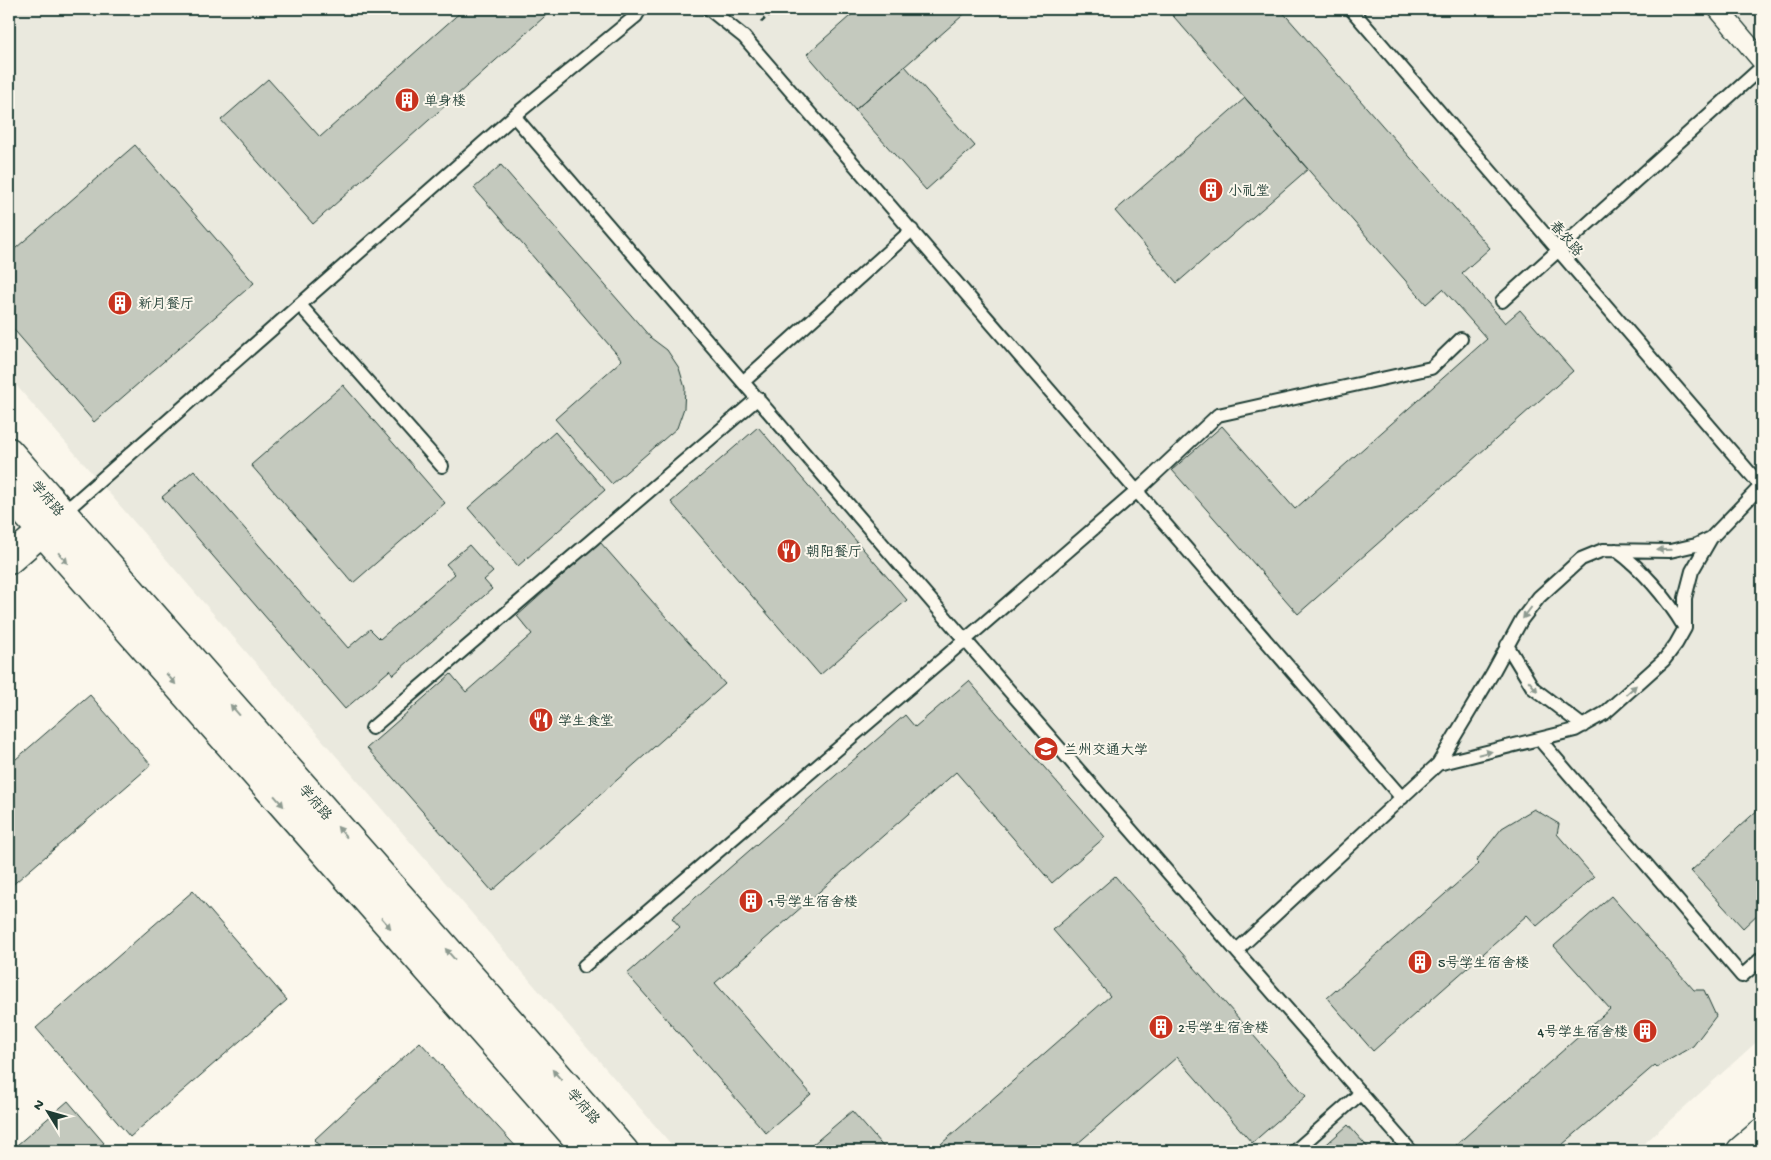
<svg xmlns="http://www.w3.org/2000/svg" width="1771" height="1160" viewBox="0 0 1771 1160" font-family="'Gochi Hand','LXGW WenKai TC',sans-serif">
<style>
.built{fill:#eae9de}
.building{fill:#c4c9be;stroke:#1f3d34}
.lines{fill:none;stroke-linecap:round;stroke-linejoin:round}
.service-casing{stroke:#1f3d34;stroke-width:16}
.pedestrian-casing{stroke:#1f3d34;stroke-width:22}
.tertiary-casing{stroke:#1f3d34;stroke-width:31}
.secondary-casing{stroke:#1f3d34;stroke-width:31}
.path{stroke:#1f3d34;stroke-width:3;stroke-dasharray:5 4;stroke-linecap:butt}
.service{stroke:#fbf7ec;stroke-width:12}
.pedestrian{stroke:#fbf7ec;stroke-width:19}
.tertiary{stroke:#fbf7ec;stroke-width:28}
.secondary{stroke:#fbf7ec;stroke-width:28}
.oneway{fill:#8d9a90}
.labels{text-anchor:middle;stroke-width:4;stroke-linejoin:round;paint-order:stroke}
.poi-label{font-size:14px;fill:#1f3d34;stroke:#fbf7ec;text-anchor:start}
.street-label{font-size:14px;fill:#1f3d34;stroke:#fbf7ec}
</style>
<rect width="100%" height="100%" fill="#fbf7ec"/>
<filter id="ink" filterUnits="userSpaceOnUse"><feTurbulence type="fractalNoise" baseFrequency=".02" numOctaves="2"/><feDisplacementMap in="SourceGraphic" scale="10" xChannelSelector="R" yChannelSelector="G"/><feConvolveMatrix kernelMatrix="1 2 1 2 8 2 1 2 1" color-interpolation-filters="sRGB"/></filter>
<g filter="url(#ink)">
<path class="built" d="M 9,9 L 1762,9 L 1762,1037 L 1636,1151 L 677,1151 L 9,377 Z"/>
<path class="building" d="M 464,9 L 553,9 L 313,224 L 221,120 L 268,79 L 320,137 Z
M 858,9 L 970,9 L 855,110 L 807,54 Z
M 1167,9 L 1280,9 L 1490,248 L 1462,273 L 1505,323 L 1520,310 L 1573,371 L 1298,614 L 1172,470 L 1222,426 L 1295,509 L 1487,339 L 1443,289 L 1426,304 Z
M 905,66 L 975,146 L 926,190 L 855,110 Z
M 1245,98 L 1308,169 L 1177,283 L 1115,211 Z
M 135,145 L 254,283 L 94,422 L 9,324 L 9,254 Z
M 501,165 L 651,338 L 667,350 L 679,368 L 685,388 L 684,408 L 677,428 L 612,484 L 555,419 L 622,360 L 474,188 Z
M 343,385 L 445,503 L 353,583 L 251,465 Z
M 758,427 L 907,600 L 820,675 L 671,502 Z
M 555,432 L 605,490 L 518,566 L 468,508 Z
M 194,470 L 348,648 L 370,629 L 380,639 L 455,574 L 446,564 L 469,545 L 493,572 L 484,580 L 492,589 L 393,675 L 390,670 L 345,709 L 162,497 Z
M 600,542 L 725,684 L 492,891 L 367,748 L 451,674 L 466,692 L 532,634 L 517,616 Z
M 969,681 L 1105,837 L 1052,883 L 956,772 L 715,983 L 811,1094 L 766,1133 L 627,974 L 680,927 L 672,918 L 905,715 L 915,727 Z
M 90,695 L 151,765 L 9,888 L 9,765 Z
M 1762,806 L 1762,910 L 1743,928 L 1691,871 Z
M 1534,809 L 1559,824 L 1557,834 L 1594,877 L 1537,926 L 1527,915 L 1373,1051 L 1327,998 L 1479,864 L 1476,861 L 1502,828 Z
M 1115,876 L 1306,1096 L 1252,1143 L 1177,1057 L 1069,1151 L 933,1151 L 1110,996 L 1053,930 Z
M 193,891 L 287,1000 L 130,1137 L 36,1028 Z
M 1611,896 L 1694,990 L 1704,990 L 1716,1016 L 1693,1046 L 1657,1067 L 1655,1065 L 1555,1151 L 1461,1151 L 1456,1145 L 1610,1009 L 1554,946 Z
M 420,1042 L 520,1151 L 324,1151 L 314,1140 Z
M 68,1101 L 104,1143 L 95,1151 L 10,1151 Z
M 852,1111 L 887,1151 L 805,1151 Z
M 1348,1125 L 1371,1151 L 1319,1151 Z"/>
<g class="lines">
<defs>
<path id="service" d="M 709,9 L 744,37 L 1402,798
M 1351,9 L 1761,486
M 514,116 L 965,640 L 1411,1151
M 1502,301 L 1762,67
M 300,305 L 442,466
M 744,381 L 912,230
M 62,514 L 514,116 L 636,16 L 640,9
M 1616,550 C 1645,571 1666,597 1685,628
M 1507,645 L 1533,688 L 1583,726
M 372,728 L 758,398
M 1540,740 L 1742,976 L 1762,958
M 1438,764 L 1575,730 L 1605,713 L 1664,660 L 1676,644 L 1685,628 L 1685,598 L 1692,571 L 1711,538 L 1762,485
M 1237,950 L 1438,764 L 1492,674 L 1522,619 L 1539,597 L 1581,559 L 1603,550 L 1670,551 L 1696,545 L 1711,538
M 584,966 L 965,640 L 1137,491 L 1218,415 L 1431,368 L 1461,339
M 1295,1151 L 1361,1093"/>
<path id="pedestrian" d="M 1718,9 L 1762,61"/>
<path id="tertiary" d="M 9,452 L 624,1151
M 9,494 L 588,1151
M 9,560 L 55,520"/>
<path id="secondary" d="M 1741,1151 L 1762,1133"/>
</defs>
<use href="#service" class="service-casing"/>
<use href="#pedestrian" class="pedestrian-casing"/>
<use href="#tertiary" class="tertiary-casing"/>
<use href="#secondary" class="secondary-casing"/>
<path class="path" d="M 761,22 L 776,9"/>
<use href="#service" class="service"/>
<use href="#pedestrian" class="pedestrian"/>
<use href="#tertiary" class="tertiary"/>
<use href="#secondary" class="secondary"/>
</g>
<defs><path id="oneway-solid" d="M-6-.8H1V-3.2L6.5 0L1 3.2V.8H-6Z" transform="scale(1.25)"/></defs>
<g class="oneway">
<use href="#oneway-solid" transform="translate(1664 550) rotate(178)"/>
<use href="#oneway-solid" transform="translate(63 558) rotate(49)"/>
<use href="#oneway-solid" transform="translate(1527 613) rotate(127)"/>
<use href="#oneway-solid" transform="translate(171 679) rotate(49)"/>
<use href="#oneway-solid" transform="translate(1533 686) rotate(50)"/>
<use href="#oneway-solid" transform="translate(1631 690) rotate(-42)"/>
<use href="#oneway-solid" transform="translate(235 710) rotate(-131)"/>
<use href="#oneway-solid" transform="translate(1485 753) rotate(-13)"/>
<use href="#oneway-solid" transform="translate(279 801) rotate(49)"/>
<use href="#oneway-solid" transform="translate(342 832) rotate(-131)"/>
<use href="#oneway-solid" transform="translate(386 923) rotate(49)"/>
<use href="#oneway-solid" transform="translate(450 954) rotate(-131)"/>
<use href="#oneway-solid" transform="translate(557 1075) rotate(-131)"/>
</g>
</g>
<defs>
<symbol id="building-disc" viewBox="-11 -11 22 22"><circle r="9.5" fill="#c8321e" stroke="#fbf7ec"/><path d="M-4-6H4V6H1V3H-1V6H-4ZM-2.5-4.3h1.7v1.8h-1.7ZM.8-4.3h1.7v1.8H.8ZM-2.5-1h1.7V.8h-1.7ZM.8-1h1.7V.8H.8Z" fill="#fff"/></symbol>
<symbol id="restaurant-disc" viewBox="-11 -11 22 22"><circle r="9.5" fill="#c8321e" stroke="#fbf7ec"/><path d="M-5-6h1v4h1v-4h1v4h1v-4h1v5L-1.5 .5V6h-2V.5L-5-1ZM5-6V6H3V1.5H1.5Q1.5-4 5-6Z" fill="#fff"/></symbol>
<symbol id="university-disc" viewBox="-11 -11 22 22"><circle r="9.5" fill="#c8321e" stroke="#fbf7ec"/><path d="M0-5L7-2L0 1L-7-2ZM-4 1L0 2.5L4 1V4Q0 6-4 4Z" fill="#fff"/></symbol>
</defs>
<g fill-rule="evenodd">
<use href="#building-disc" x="393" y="86" width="28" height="28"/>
<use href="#building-disc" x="1197" y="176" width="28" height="28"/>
<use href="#building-disc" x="106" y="289" width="28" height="28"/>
<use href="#restaurant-disc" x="775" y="537" width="28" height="28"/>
<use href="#restaurant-disc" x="527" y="706" width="28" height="28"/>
<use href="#university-disc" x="1032" y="735" width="28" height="28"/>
<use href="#building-disc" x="737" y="887" width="28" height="28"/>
<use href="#building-disc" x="1406" y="948" width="28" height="28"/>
<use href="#building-disc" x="1147" y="1013" width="28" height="28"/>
<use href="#building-disc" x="1631" y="1017" width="28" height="28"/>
</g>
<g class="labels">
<g class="poi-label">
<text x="424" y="105">单身楼</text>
<text x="1228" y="195">小礼堂</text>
<text x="138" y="308">新月餐厅</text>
<text x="806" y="556">朝阳餐厅</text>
<text x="558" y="725">学生食堂</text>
<text x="1064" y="754">兰州交通大学</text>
<text x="768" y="906">1号学生宿舍楼</text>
<text x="1438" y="967">5号学生宿舍楼</text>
<text x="1178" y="1032">2号学生宿舍楼</text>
<text x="1628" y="1036" text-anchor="end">4号学生宿舍楼</text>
</g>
<g class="street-label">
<text transform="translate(1567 238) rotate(49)" y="5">春农路</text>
<text transform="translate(48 498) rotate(49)" y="5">学府路</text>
<text transform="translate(316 802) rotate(49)" y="5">学府路</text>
<text transform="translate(584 1106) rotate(49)" y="5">学府路</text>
</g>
</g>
<rect width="1771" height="1160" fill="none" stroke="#fbf7ec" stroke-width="30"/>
<rect x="15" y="15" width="1741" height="1130" fill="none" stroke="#1f3d34" stroke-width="2" filter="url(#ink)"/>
<g transform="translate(48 1112) rotate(307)" stroke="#fbf7ec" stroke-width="4" paint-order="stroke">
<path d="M0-4L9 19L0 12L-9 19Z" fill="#1f3d34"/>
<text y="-8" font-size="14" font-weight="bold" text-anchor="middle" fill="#1f3d34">N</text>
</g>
</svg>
